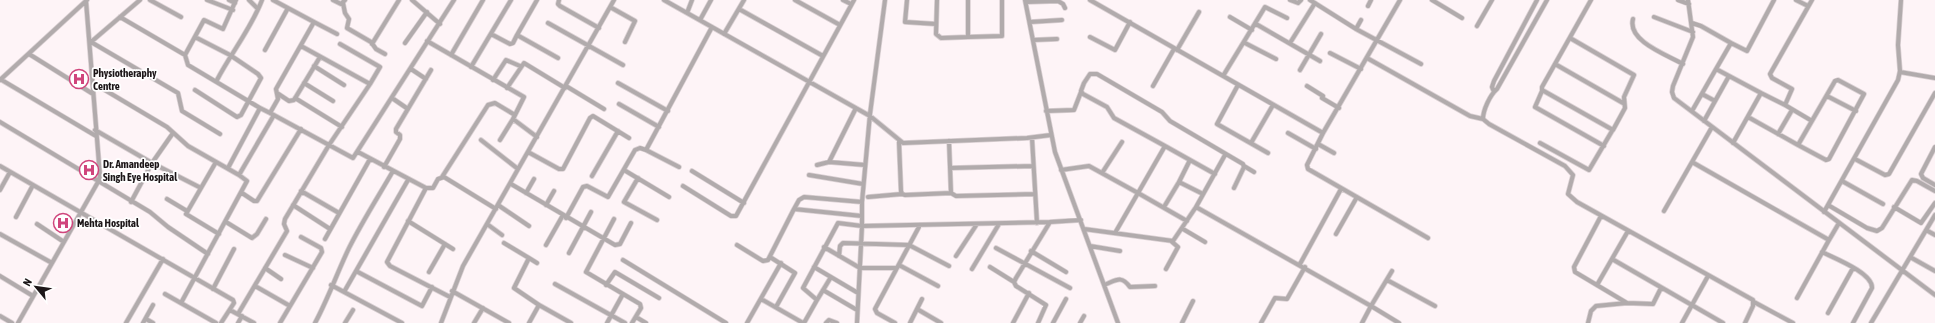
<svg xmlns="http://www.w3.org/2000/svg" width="1935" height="323" viewBox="0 0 1935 323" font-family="'Asap Condensed',sans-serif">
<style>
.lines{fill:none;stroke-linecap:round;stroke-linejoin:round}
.minor-casing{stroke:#dad0d3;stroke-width:5.5}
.minor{stroke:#b1abac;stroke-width:4}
.labels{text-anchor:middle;stroke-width:3.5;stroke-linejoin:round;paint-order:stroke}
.poi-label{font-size:11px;font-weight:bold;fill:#1c1618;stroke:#fff;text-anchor:start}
</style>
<rect width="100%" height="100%" fill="#fef4f7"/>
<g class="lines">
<defs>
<path id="minor" d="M 140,0 L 91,42 L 178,93 L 182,111 L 220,134
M 150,0 L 181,17
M 207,0 L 233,10
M 229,0 L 235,3
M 249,0 L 258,9
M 333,0 L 341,4 L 345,0
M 412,0 L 440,24
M 537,0 L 517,35 L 558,58
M 559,0 L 558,4 L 560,6 L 599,28
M 664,0 L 870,116 L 903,143 L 1027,138 L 1051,135
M 795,0 L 840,25
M 843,0 L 851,4
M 907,0 L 905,22 L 936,24
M 937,0 L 936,34 L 941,38 L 968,37 L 968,0
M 1025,0 L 1055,152 L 1118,323
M 1090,0 L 1323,133 L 1400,0
M 1290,0 L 1298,3 L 1301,0
M 1310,0 L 1356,29 L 1421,64
M 1432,0 L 1462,18
M 1547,0 L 1497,89 C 1490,95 1483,110 1483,119 L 1489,124 L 1565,166 L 1573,175 L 1568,194 L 1577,202 L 1753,300 L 1753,306 L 1745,323
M 1678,0 L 1689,4
M 1688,0 L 1693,37 L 1673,86 L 1672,92 L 1674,98 L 1935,295
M 1796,0 L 1808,6
M 1026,2 L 1058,1 L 1063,4 L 1065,8
M 343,3 L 345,13 L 349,19 L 347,28 L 371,42 L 376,49 L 385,54
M 1368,6 L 1371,0
M 610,7 L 635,21 L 625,42
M 739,9 L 823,56
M 687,13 L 692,0
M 120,17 L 185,55 L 204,20 L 223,29 L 236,0
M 1230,17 L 1252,30
M 1654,17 L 1693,32
M 1633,19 C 1627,41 1667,55 1683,64
M 700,20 L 711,0
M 314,22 L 337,34
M 1030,22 L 1062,20
M 548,23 L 623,65
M 1692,23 L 1701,26 L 1731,43
M 1256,24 L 1320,61
M 1477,26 L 1492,0
M 1356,29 L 1361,20
M 491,34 L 510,44 L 513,43 L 517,35
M 724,34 L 744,0
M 195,37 L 230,55 L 258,74 L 261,78 L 241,115 L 237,117 L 195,90
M 968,37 L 1002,36 L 1002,0
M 1090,37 L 1115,50 L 1130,22
M 1570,38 L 1634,75 L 1624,97 L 1625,108 L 1613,130 L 1542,90 L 1542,87 L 1591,0
M 1033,40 L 1057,39
M 427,41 L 524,97 L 513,119
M 405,43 L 427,12
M 1245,43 L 1276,59
M 1290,43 L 1315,3
M 372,44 L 399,0
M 301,46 L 370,84 L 380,67 L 340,44
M 265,50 L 288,8
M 1177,50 L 1199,12
M 1330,53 L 1361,69
M 29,54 L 93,94
M 185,55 L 188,65 L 260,108
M 451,55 L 483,0
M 1367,58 L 1470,116 L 1483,119
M 1555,64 L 1623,103
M 314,66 L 344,85
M 471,67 L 511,0
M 411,69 L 426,79
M 1716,69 L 1731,43 L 1747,51 L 1774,0
M 1300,70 L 1321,34
M 1900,72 L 1935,78
M 1223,76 L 1265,7 L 1287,18
M 0,79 L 96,136
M 0,80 L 87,0
M 217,80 C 231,53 251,29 262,0
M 493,80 L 506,60 L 520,66
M 93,83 L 167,127 L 188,146 L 239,175 L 247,181 L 181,303
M 304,83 L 333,101
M 618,83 L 668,111
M 1238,85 L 1217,124 L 1268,153
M 566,86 L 604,109
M 1153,86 L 1174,49
M 1307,86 L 1323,96 L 1322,98 L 1339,108
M 507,88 L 524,63 L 565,88
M 1542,91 L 1535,107 L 1604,146
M 1494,92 L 1492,87 L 1494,81 L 1537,0
M 277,93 L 289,101 L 294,100 L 320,57
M 1702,94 L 1715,101
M 1827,96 L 1856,111
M 295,98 L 342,127
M 392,98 L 408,109
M 619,104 L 659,127
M 1785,105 L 1812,121
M 1046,111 L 1074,110 L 1081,92
M 1692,111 L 1716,69 L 1761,93
M 270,113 L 353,158 L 454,0
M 1748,117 L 1798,145 L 1835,81 L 1838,80 L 1864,94 L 1829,159 L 1826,160 L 1798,145
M 1704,121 L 1729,76
M 0,122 L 150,212 L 168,227 L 208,254
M 95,130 L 152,163 L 201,188
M 1288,133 L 1316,149
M 1323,133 L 1307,165 L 1308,169 L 1428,238
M 1778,134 L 1792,110
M 1032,138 L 1037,223
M 481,140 L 518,169
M 500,140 L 513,119 L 537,137
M 899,142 L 901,191 L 902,194 L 905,195 L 951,193 L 949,141
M 1251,143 L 1273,105
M 1540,143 L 1589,170 L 1612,131
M 1733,143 L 1761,93 L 1785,105 L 1792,89 L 1772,78 L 1770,74 L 1812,0
M 1318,144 L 1334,153
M 1165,146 L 1215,174
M 1935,147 L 1921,174 L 1923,178 L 1935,185
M 646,150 L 679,167
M 358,152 L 426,188 L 433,188 L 438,179 L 444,177 L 496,209
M 528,152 L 559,169 L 563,169 L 590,118 L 593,116 L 629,138
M 1855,159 L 1885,175 L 1889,174 L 1935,93
M 216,162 L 186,214 L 219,234
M 829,162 L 856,108
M 1692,162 L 1829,240 L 1839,223
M 817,165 L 829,162 L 865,165
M 0,166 L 233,300 L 234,303 L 221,323
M 1244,166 L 1254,172
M 384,167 L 400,139 L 400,135 L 396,132 L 396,129 L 431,70
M 228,168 L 260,108 L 270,113 L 278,99 L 276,89 L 314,22 L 273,0
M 950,168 L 1033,166
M 624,170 L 669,197
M 1061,170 L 1089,166 L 1138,193 L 1115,233
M 692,171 L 744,203
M 1102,173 L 1122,142
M 239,175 L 274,115
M 809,175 L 863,184
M 592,176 L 618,131
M 442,177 L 488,105 L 495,103 L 515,115
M 638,178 L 624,202 L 657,220
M 1842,181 L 1883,204
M 1179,182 L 1190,160
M 511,184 L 615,245 L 620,244 L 631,223
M 683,186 L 731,216 L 736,216 L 854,0
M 426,188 L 387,262 L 390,266 L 450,297
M 0,190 L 10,172
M 301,191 L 339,213
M 242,193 L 254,201 L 257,201 L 301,129
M 526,193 L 534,179
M 951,193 L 956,196 L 1035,194
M 868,197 L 902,194
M 167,199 L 187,211
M 131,202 L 152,163 L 173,133
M 293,205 L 330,229
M 498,205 L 529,226
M 546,205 L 554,191
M 1828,205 L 1867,228 L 1877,231 L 1882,228 L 1912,180 L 1917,181 L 1935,191
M 1164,207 L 1179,182 L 1203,194
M 1196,207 L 1225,155
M 1894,207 L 1921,223 L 1935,203
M 1664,211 L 1712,127
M 1824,212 L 1898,80 L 1900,71 L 1898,45 L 1901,0
M 862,216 L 794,209 L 799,200 L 804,197 L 862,202
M 1601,216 L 1574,267 L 1575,272 L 1627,303 L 1653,304 L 1661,288
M 16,217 L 33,185
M 566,218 L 583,187 L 587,186 L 608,197 L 635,150 L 640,148 L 646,150 L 712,27
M 614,219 L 586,272 L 640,304 L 641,308 L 632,323
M 408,221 L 453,249
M 1187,221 L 1138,193 L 1165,146 L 1114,118 L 1107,107 L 1083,94 L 1081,91 L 1084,83 L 1090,74 L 1097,74 L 1162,112 L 1170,121 L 1243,164 L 1244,167 L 1234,188
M 226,222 L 252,238 L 257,234 L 266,219
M 37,224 L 64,242
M 487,224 L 502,235
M 1084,229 L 1173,241 L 1196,207 L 1371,306 L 1362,323
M 1183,229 L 1205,242
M 1926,230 L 1935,235
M 0,234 L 52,263
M 1336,234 L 1357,197
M 325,239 L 370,159
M 504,243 L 529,258 L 514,288 L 539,305
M 546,245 L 563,215
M 737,245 L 763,261 L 768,260 L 794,209
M 1090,246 L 1120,251
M 824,247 L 860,268 L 897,268
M 996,248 L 1070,288
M 1031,251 L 1066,272
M 1822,252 C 1834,258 1873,273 1872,288 L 1853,323
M 569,253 L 591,212
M 285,255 L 313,268
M 839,256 L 840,246 L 843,243 L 909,245 L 949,266
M 956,256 L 977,224
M 770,257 L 795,273 L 776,307
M 1910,257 L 1935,271
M 529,258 L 537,263
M 1612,259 L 1723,323
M 623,260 L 726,323
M 1300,264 L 1341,189
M 899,265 L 938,286
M 814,267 L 858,293
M 990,267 L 1014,282
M 265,268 L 281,279
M 972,269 L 999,224
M 1166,269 L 1178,247 L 1171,241
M 356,271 L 422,306 L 432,287
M 1392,271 L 1371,306 L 1399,323
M 429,272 L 445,244
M 0,276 L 33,296
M 1387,280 L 1435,306
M 555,284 L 625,323
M 331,285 L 402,323
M 606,285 L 615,272 L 659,298
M 1104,285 C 1117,280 1121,275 1130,287 L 1155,286
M 1597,285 L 1628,231
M 255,286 L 290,306
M 213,289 L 234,249
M 823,290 L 857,310
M 452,291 L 509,323
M 344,292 L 408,180
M 165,294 L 216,323
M 1797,298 L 1829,240
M 761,299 L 803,323
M 817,300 L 831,277
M 1754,302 L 1793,323
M 917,309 L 941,323
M 230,310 L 254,323
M 1828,313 L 1853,268
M 238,314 L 287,231 L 284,224 L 285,219 L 329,145 L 370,84
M 0,316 L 12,323
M 636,317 L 646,323
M 146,319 L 153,323
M 18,323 L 98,182 L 100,176 L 86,1
M 126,323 L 163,259
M 143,323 L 153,305
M 238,323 L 242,316
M 280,323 L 322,252 L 321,248 L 301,237
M 315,323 C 328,299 337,273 349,248 C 362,222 378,197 393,171
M 345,323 L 353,310
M 441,323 L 463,266 L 614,0
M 474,323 L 483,308
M 529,323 L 539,305 L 571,323
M 607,323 L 623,294
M 747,323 L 781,263
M 804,323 L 817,300 L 803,288 L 838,223 L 862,226 L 1050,222
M 826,323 L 829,320 L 837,323
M 857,323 L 862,226 L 862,202 L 870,114 L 885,0
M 895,323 L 877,313 L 875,309 L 920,225
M 910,323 L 922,299
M 1013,323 L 1029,293
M 1038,323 L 1046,305 L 1016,286 L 1014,282 L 1016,278 L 1050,222 L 1081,220
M 1053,323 L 1066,299
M 1080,323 L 1084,316
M 1182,323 L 1193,301
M 1261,323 L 1275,298 L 1287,299 L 1305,267
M 1588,323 L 1591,311 L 1596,306 L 1627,303
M 1682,323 L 1708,276
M 1871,323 L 1935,215"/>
</defs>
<use href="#minor" class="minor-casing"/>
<use href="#minor" class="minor"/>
</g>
<defs>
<symbol id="hospital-ring" viewBox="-11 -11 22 22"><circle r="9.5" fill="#fff" stroke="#d0457c" stroke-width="1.5"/><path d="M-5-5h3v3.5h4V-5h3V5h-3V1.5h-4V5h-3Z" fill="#d0457c"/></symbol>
</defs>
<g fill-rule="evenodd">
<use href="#hospital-ring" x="68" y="68" width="22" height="22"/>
<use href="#hospital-ring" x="78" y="159" width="22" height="22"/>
<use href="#hospital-ring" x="52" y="212" width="22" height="22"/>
</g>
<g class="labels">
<g class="poi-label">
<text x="93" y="77">Physiotheraphy<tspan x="93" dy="13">Centre</tspan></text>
<text x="103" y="168">Dr. Amandeep<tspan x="103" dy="13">Singh Eye Hospital</tspan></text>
<text x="77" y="227">Mehta Hospital</text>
</g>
</g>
<g transform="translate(36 287) rotate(299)" stroke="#ffffff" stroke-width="3" paint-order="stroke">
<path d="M0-3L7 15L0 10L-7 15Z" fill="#1c1618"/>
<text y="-6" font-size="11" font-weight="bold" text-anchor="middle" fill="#1c1618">N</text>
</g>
</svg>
